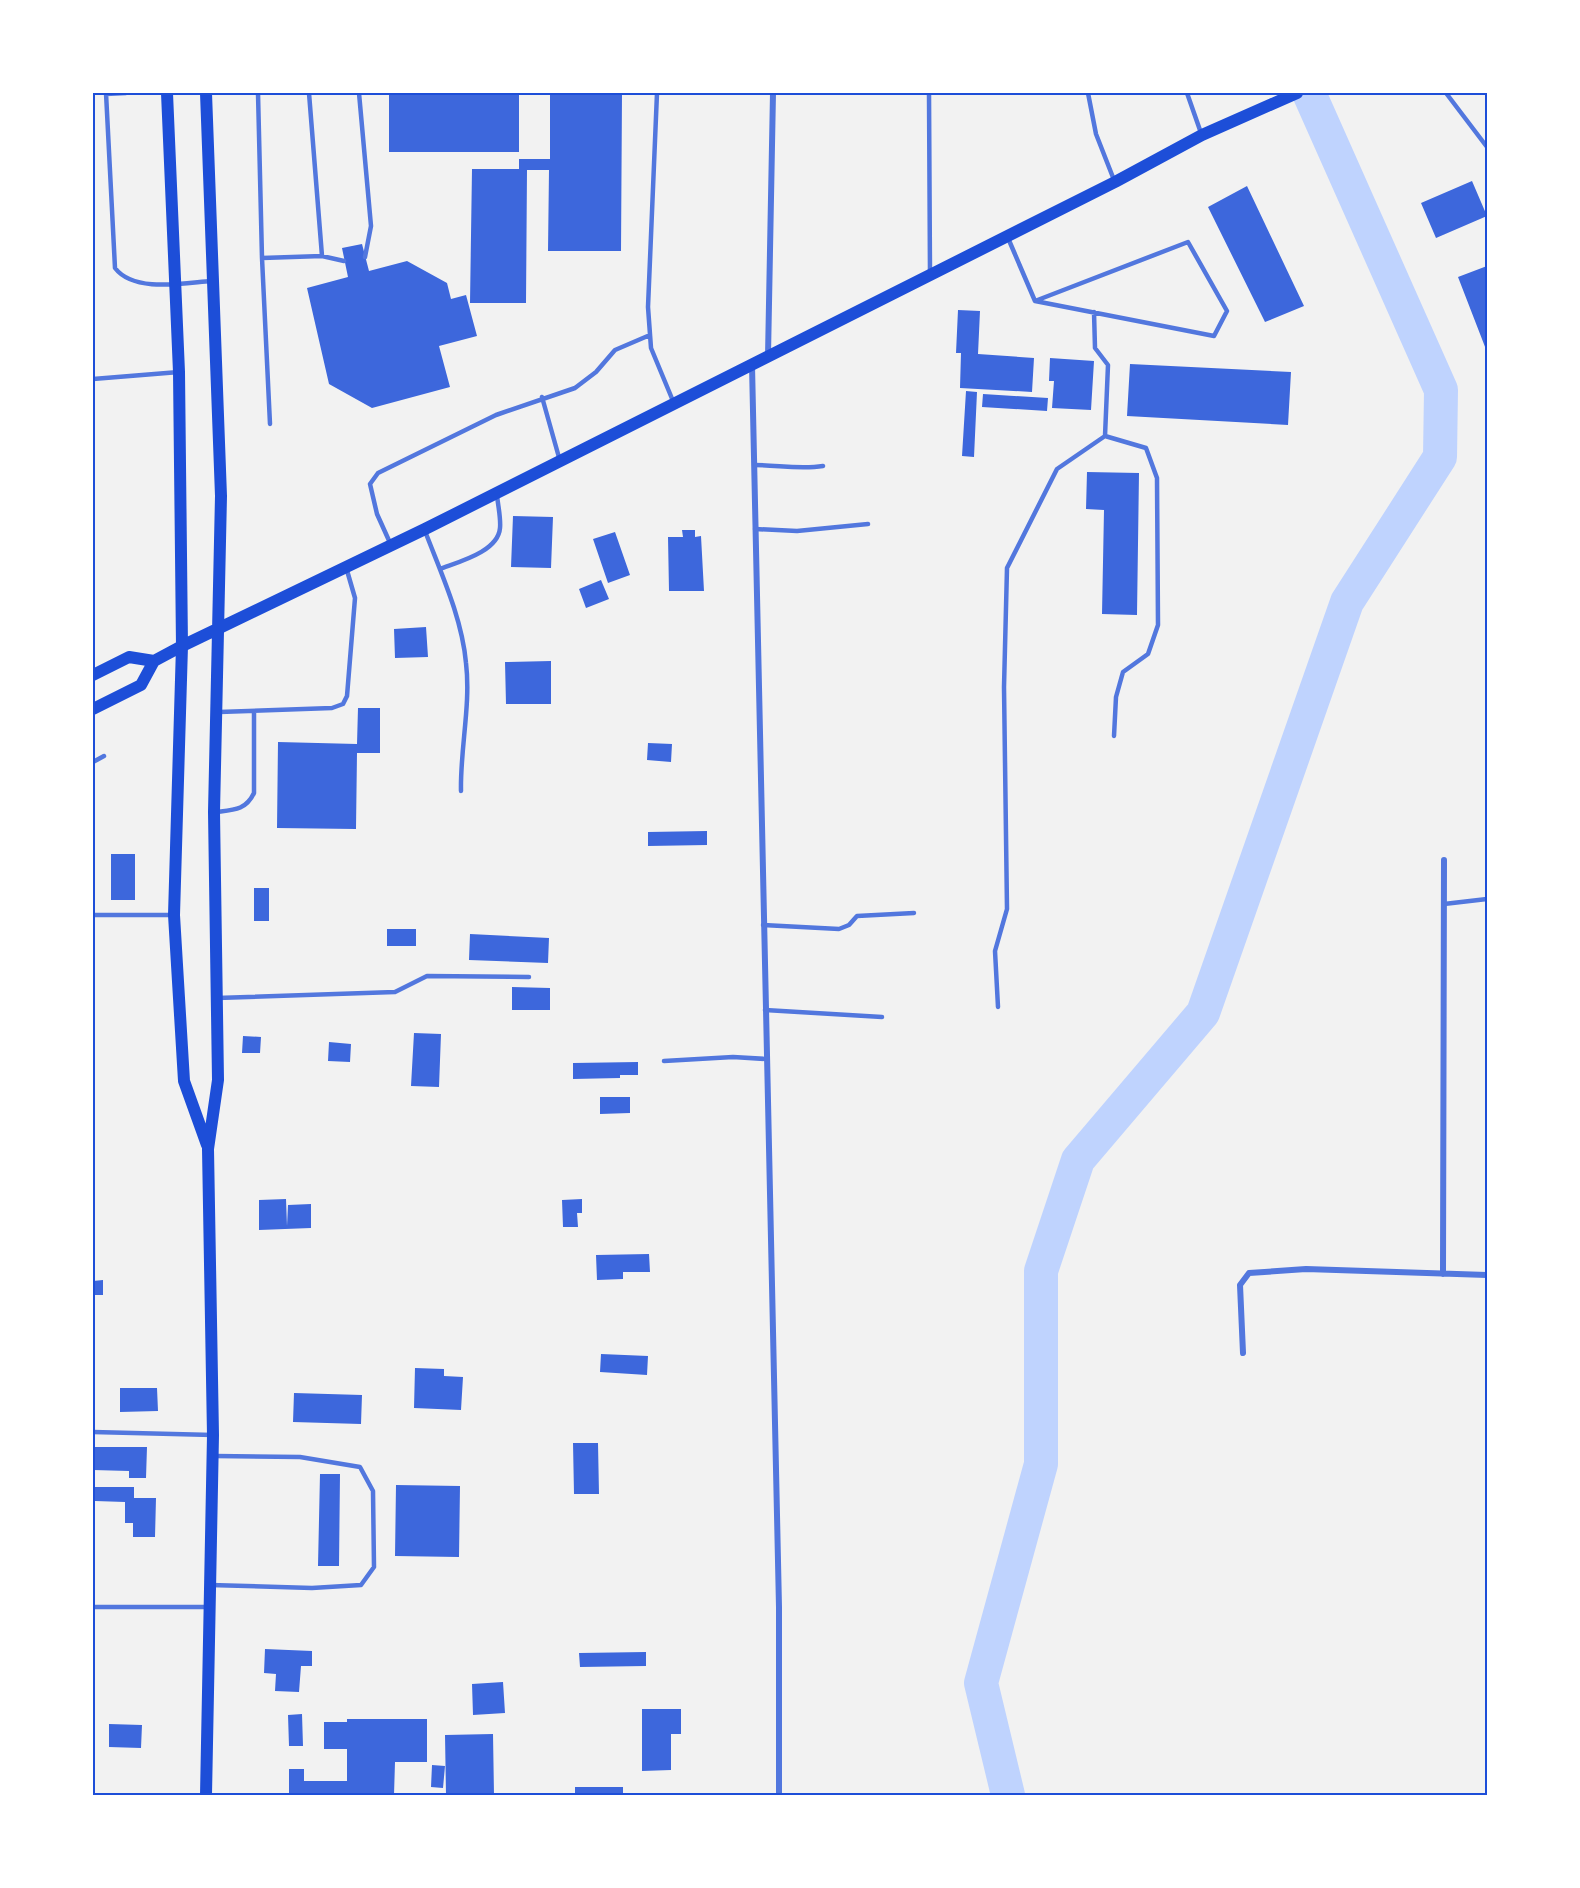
<svg xmlns="http://www.w3.org/2000/svg" width="1580" height="1888" viewBox="0 0 1580 1888" font-family="'DejaVu Sans',sans-serif">
<style>
.lines{fill:none;stroke-linecap:round;stroke-linejoin:round}
.river{stroke:#bfd3fe;stroke-width:34}
.building{fill:#3d67dc}
.service{stroke:#5277de;stroke-width:4.5}
.minor{stroke:#5277de;stroke-width:6}
.secondary{stroke:#1d4ed8;stroke-width:12}
.neatline{fill:none;stroke:#1d4ed8;stroke-width:2}
</style>
<rect width="100%" height="100%" fill="#f2f2f2"/>
<g class="lines">
<path class="river" d="M 1008,1795 L 981,1683 L 1041,1464 L 1041,1271 L 1078,1160 L 1203,1013 L 1347,602 L 1440,457 L 1441,390 L 1309,93"/>
</g>
<path class="building" d="M 389,93 L 519,93 L 519,152 L 389,152 Z
M 550,93 L 622,93 L 621,251 L 548,251 L 549,170 L 527,170 L 526,303 L 470,303 L 472,169 L 519,169 L 519,159 L 550,159 Z
M 1472,181 L 1487,216 L 1436,238 L 1421,203 Z
M 1247,186 L 1304,306 L 1265,322 L 1208,207 Z
M 362,244 L 369,271 L 407,261 L 447,283 L 451,299 L 466,295 L 477,336 L 439,346 L 450,387 L 372,408 L 329,384 L 307,288 L 348,277 L 342,248 Z
M 1487,266 L 1487,352 L 1458,277 Z
M 958,310 L 980,311 L 978,354 L 1034,358 L 1032,392 L 960,388 L 961,353 L 956,353 Z
M 1050,358 L 1094,361 L 1091,410 L 1052,408 L 1054,381 L 1049,381 Z
M 1130,364 L 1291,372 L 1288,425 L 1127,416 Z
M 966,391 L 977,392 L 974,457 L 962,456 Z
M 983,394 L 1048,398 L 1047,411 L 982,407 Z
M 1087,472 L 1139,473 L 1137,615 L 1102,614 L 1104,510 L 1086,509 Z
M 513,516 L 553,517 L 551,568 L 511,567 Z
M 682,530 L 695,530 L 695,537 L 701,536 L 704,591 L 669,591 L 668,537 L 683,537 Z
M 615,532 L 630,575 L 608,583 L 593,539 Z
M 601,580 L 609,599 L 586,608 L 579,589 Z
M 426,627 L 428,657 L 395,658 L 394,629 Z
M 551,661 L 551,704 L 506,704 L 505,662 Z
M 358,708 L 380,708 L 380,753 L 357,753 L 356,829 L 277,828 L 278,742 L 357,744 Z
M 648,743 L 672,744 L 671,762 L 647,760 Z
M 707,831 L 707,845 L 648,846 L 648,832 Z
M 111,854 L 135,854 L 135,900 L 111,900 Z
M 254,888 L 269,888 L 269,921 L 254,921 Z
M 387,929 L 416,929 L 416,946 L 387,946 Z
M 470,934 L 549,938 L 548,963 L 469,960 Z
M 512,987 L 550,988 L 550,1010 L 512,1010 Z
M 414,1033 L 441,1034 L 439,1087 L 411,1086 Z
M 243,1036 L 261,1037 L 260,1053 L 242,1053 Z
M 329,1042 L 351,1044 L 350,1062 L 328,1061 Z
M 638,1062 L 638,1075 L 620,1075 L 620,1078 L 573,1079 L 573,1063 Z
M 600,1097 L 630,1097 L 630,1113 L 600,1114 Z
M 286,1199 L 287,1226 L 288,1205 L 311,1204 L 311,1228 L 259,1230 L 259,1200 Z
M 582,1199 L 582,1213 L 577,1213 L 578,1227 L 563,1227 L 562,1200 Z
M 649,1254 L 650,1272 L 623,1272 L 623,1279 L 597,1280 L 596,1255 Z
M 103,1280 L 103,1295 L 93,1295 L 93,1281 Z
M 601,1354 L 648,1356 L 647,1375 L 600,1372 Z
M 415,1368 L 444,1369 L 444,1376 L 463,1377 L 461,1410 L 414,1408 Z
M 120,1388 L 157,1388 L 158,1411 L 120,1412 Z
M 294,1393 L 362,1395 L 361,1424 L 293,1422 Z
M 573,1443 L 598,1443 L 599,1494 L 574,1494 Z
M 93,1447 L 147,1447 L 146,1478 L 129,1478 L 129,1471 L 93,1470 Z
M 320,1474 L 340,1474 L 339,1566 L 318,1566 Z
M 396,1485 L 460,1486 L 459,1557 L 395,1556 Z
M 95,1487 L 134,1487 L 134,1498 L 156,1498 L 155,1537 L 133,1537 L 133,1523 L 125,1523 L 125,1502 L 95,1501 Z
M 265,1649 L 312,1651 L 312,1666 L 301,1666 L 299,1692 L 275,1691 L 276,1674 L 264,1673 Z
M 646,1652 L 646,1666 L 580,1667 L 579,1653 Z
M 503,1682 L 505,1713 L 473,1715 L 472,1684 Z
M 642,1709 L 681,1709 L 681,1734 L 671,1734 L 671,1770 L 642,1771 Z
M 302,1714 L 303,1746 L 289,1746 L 288,1715 Z
M 347,1719 L 427,1719 L 427,1762 L 395,1762 L 394,1795 L 289,1795 L 289,1769 L 304,1769 L 304,1781 L 347,1781 L 347,1749 L 324,1749 L 324,1722 L 347,1722 Z
M 109,1724 L 142,1725 L 141,1748 L 109,1747 Z
M 493,1734 L 494,1795 L 446,1795 L 445,1735 Z
M 432,1765 L 445,1766 L 443,1788 L 431,1787 Z
M 575,1787 L 623,1787 L 623,1795 L 575,1795 Z"/>
<g class="lines">
<path class="service" d="M 106,93 L 115,268 C 134,293 184,283 211,281
M 258,93 L 262,258 L 270,424
M 309,93 L 322,256
M 359,93 L 371,226 L 365,257
M 657,93 L 648,307 L 651,348 L 673,401
M 929,93 L 930,274
M 1088,93 L 1096,134 L 1114,180
M 1187,93 L 1201,133
M 1446,93 L 1487,147
M 106,94 L 126,93
M 1008,238 L 1035,301 L 1188,242 L 1227,311 L 1214,336 L 1035,301
M 262,258 L 322,256 L 344,261
M 1094,312 L 1095,348 L 1108,365 L 1105,436 L 1146,448 L 1157,478 L 1158,625 L 1148,654 L 1123,672 L 1116,697 L 1114,736
M 93,379 L 179,372
M 542,397 L 560,461
M 754,465 C 778,465 800,470 823,466
M 755,529 L 797,531 L 868,524
M 425,531 C 441,573 462,618 466,663 C 471,705 460,749 461,791
M 391,545 L 377,514 L 370,484 L 378,473 L 496,415 L 575,388 L 596,372 L 615,350 L 650,335
M 440,569 C 458,562 498,552 500,528 C 501,518 498,506 497,495
M 219,712 L 332,708 L 343,704 L 347,696 L 355,598 L 346,567
M 93,762 L 104,756
M 217,812 C 234,810 246,810 254,793 L 254,711
M 1444,904 L 1487,899
M 93,915 L 174,915
M 763,925 L 839,929 L 849,925 L 857,916 L 914,913
M 217,998 L 395,992 L 427,976 L 529,977
M 998,1007 L 995,951 L 1007,909 L 1004,687 L 1007,568 L 1057,469 L 1105,436
M 765,1010 L 882,1017
M 664,1061 L 733,1057 L 766,1059
M 93,1432 L 213,1435
M 210,1585 L 312,1588 L 361,1585 L 374,1567 L 373,1491 L 360,1467 L 300,1457 L 215,1456
M 93,1607 L 207,1607"/>
<path class="minor" d="M 768,356 L 773,93
M 752,365 L 779,1607 L 779,1795
M 1443,1274 L 1444,860
M 1243,1353 L 1240,1285 L 1249,1273 L 1306,1269 L 1487,1275"/>
<path class="secondary" d="M 167,93 L 179,372 L 182,646 L 174,915 L 184,1081 L 207,1145
M 206,93 L 221,496 L 214,812 L 218,1080 L 208,1149 L 213,1435 L 206,1795
M 93,675 L 129,657 L 154,661
M 93,709 L 141,685 L 154,661 L 182,646 L 425,529 L 1115,182 L 1202,135 L 1297,93"/>
</g>
<rect width="1580" height="1888" fill="none" stroke="#ffffff" stroke-width="189"/>
<rect x="94" y="94" width="1392" height="1700" class="neatline"/>
</svg>
